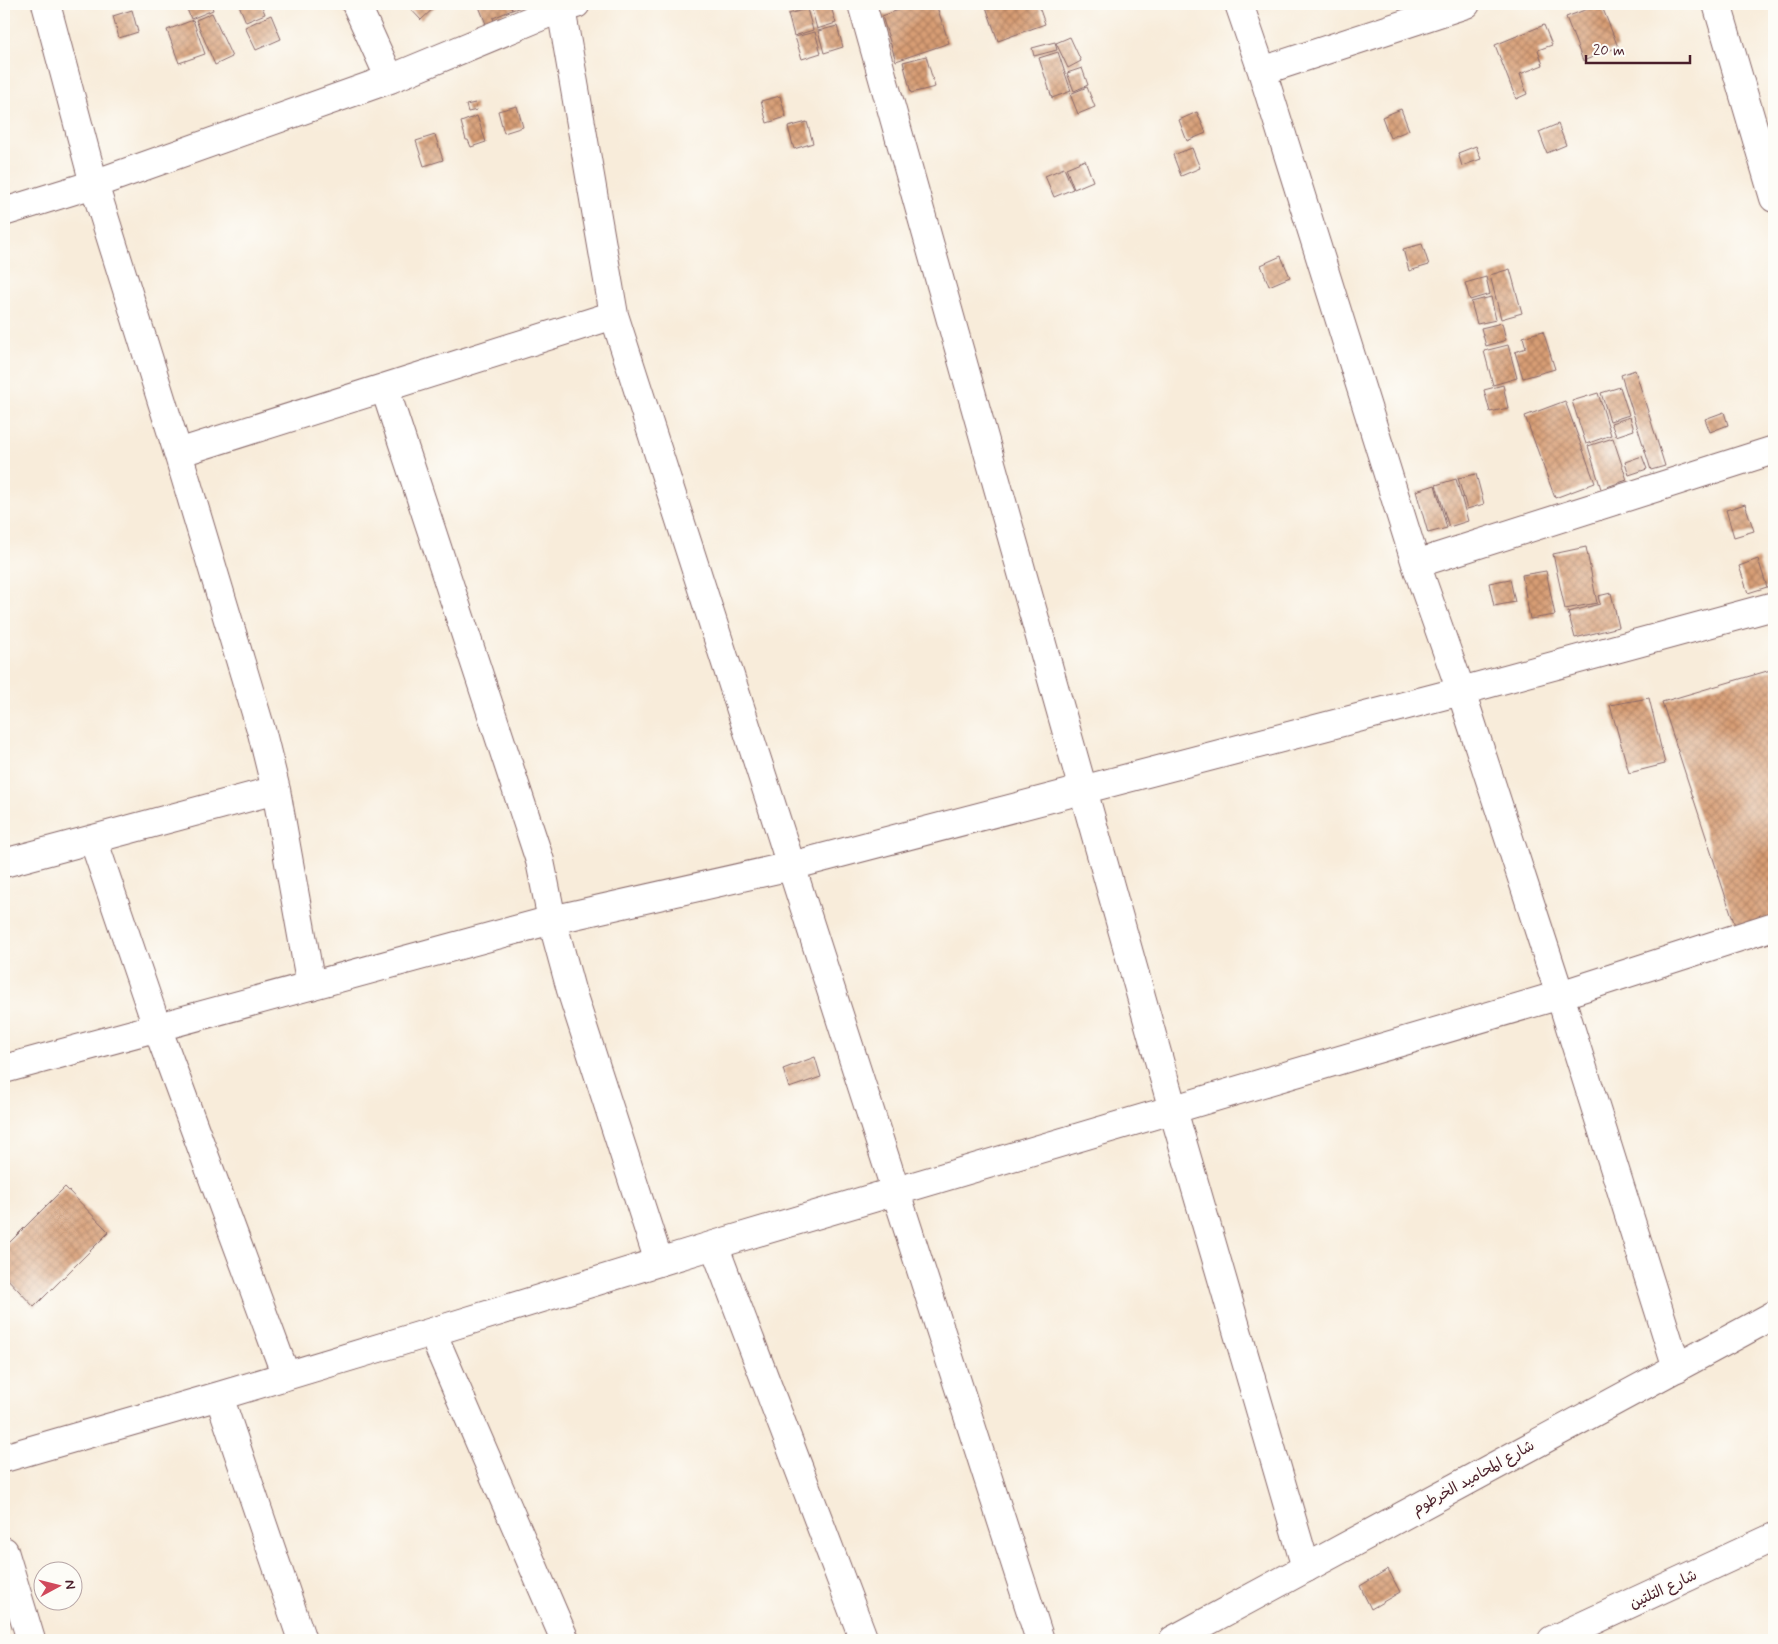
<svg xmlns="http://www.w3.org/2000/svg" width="1778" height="1644" viewBox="0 0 1778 1644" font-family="Mynerve,'Playpen Sans Arabic',sans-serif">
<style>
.building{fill:url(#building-cross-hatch)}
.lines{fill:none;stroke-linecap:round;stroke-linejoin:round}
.minor-casing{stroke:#876768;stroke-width:30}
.tertiary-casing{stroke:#876768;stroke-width:30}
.minor{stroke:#fff;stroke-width:28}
.tertiary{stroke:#fff;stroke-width:28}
.labels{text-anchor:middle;stroke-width:4;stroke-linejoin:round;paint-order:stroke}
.street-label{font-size:15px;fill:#4a1f2b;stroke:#fdfcf7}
</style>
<defs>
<pattern id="building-cross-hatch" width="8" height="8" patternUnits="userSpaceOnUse" patternTransform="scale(1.25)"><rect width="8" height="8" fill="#d79d74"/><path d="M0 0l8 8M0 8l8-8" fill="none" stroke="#b07f5f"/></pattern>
</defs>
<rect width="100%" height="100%" fill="#fdfcf7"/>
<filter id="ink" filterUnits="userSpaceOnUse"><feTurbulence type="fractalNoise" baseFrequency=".02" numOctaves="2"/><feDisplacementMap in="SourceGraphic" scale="10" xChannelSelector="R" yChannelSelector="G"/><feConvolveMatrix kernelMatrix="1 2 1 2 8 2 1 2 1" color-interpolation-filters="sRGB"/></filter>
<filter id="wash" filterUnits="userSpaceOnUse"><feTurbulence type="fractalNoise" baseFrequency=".0096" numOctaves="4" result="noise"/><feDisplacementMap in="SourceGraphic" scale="20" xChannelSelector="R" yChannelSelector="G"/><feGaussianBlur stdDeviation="1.12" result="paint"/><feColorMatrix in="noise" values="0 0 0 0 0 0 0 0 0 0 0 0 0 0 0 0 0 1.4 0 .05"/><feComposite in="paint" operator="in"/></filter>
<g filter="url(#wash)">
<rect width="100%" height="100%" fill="#f8ecda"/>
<g id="blocks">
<path class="building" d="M 185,4 L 211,4 L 213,10 L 191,19 Z
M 242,4 L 261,4 L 265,14 L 246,22 L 239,5 Z
M 406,4 L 438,4 L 421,20 Z
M 478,4 L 509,4 L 512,10 L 493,18 L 494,21 L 486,24 Z
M 511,4 L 530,4 L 512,10 Z
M 824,4 L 830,4 L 836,23 L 817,29 L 811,7 Z
M 903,4 L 936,4 L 949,43 L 896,61 L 882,16 L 904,8 Z
M 985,4 L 1038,4 L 1045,24 L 998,41 Z
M 1601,4 L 1618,47 L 1583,61 L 1566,17 Z
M 807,9 L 813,30 L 794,36 L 788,14 Z
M 132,10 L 138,32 L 119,38 L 113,16 Z
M 212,13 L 232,57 L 215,65 L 196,20 Z
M 271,15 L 281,39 L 256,50 L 245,27 Z
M 193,20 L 205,54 L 179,63 L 167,30 Z
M 1544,25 L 1552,45 L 1538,50 L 1543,65 L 1520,74 L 1527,94 L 1516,99 L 1495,45 Z
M 837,26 L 843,47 L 824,53 L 818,31 Z
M 815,32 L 821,53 L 802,59 L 795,37 Z
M 1070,37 L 1081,61 L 1068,68 L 1056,43 Z
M 1055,42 L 1057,50 L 1034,56 L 1032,48 Z
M 1058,52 L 1071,91 L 1052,98 L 1039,58 Z
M 926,56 L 935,87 L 911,93 L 903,62 Z
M 1082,68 L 1088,85 L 1074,91 L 1067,73 Z
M 1087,87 L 1095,107 L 1078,114 L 1070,94 Z
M 780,96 L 786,117 L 767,123 L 761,101 Z
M 475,103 L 477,110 L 468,112 L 466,105 Z
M 517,106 L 523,127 L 504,133 L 498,111 Z
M 1401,109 L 1409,130 L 1390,138 L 1382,117 Z
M 1197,112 L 1206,133 L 1187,141 L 1179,120 Z
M 477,116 L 486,142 L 471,147 L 468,140 L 466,140 L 461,122 Z
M 807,122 L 813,143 L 794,149 L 788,127 Z
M 1558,124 L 1566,145 L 1547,153 L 1539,132 Z
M 435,135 L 443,160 L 424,166 L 416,141 Z
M 1476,146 L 1481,159 L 1462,166 L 1458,153 Z
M 1192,148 L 1200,168 L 1181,176 L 1173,155 Z
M 1085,160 L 1093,181 L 1074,189 L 1066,168 Z
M 1064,168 L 1073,189 L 1054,197 L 1045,176 Z
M 1422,244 L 1429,265 L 1409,271 L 1403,249 Z
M 1281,256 L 1290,277 L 1269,286 L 1261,265 Z
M 1510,269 L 1522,313 L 1501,319 L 1490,275 Z
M 1486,277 L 1490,294 L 1470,300 L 1465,283 Z
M 1491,297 L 1496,320 L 1477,324 L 1471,302 Z
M 1502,323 L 1506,340 L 1486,346 L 1481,328 Z
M 1543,331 L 1555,369 L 1523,378 L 1515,352 L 1526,348 L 1523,337 Z
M 1508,345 L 1517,378 L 1493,385 L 1484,351 Z
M 1635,370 L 1665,466 L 1651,470 L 1621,375 Z
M 1503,385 L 1508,408 L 1490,412 L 1484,390 Z
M 1620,387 L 1629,415 L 1610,421 L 1601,393 Z
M 1598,393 L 1611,435 L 1586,444 L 1572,401 Z
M 1565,401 L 1595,483 L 1555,498 L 1525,416 Z
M 1724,412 L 1728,425 L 1710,432 L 1705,419 Z
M 1630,417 L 1634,430 L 1616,436 L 1611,423 Z
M 1613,438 L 1627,480 L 1601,489 L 1588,446 Z
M 1642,456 L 1647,469 L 1629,475 L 1625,462 Z
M 1476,474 L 1484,504 L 1467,509 L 1458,478 Z
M 1456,479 L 1468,521 L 1449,527 L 1436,485 Z
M 1435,485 L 1447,528 L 1428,533 L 1416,491 Z
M 1745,504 L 1754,531 L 1734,537 L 1726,510 Z
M 1586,547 L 1597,603 L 1565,609 L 1553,554 Z
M 1758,559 L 1767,587 L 1748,593 L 1739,566 Z
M 1546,571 L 1555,615 L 1530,619 L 1522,575 Z
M 1510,579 L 1515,602 L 1494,606 L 1489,583 Z
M 1611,593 L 1619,627 L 1575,638 L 1568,612 L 1600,604 L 1598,596 Z
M 1774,669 L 1774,942 L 1743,950 L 1662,702 Z
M 1649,698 L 1665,764 L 1629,773 L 1610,705 Z
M 815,1057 L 821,1077 L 789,1088 L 783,1069 Z
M 65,1187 L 109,1232 L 34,1307 L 4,1275 L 4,1248 Z
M 1388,1569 L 1400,1592 L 1371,1609 L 1360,1586 Z"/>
</g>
</g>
<g filter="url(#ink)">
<use href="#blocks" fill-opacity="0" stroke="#876768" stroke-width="1"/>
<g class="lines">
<defs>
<path id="minor" d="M 46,4 L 94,184 L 178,453 L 262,733 L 276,790 L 311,986
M 356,4 L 390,79
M 558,4 L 561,8 L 614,315 L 1040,1640
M 862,4 L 1173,1110 L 1306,1568
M 1239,4 L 1262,71 L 1416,564 L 1461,691 L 1560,995 L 1677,1368
M 1262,71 L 1466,4
M 4,212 L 94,184 L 390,79 L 561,8 L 576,4
M 385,389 L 540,861 L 552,920 L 571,990 L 659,1262
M 178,453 L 614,315
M 1416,564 L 1774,450
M 93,839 L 157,1027 L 286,1376
M 4,863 L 276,790
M 4,1069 L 552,920 L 791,866 L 1461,691 L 1774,606
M 714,1245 L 864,1640
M 432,1332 L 565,1640
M 219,1396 L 302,1640
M 4,1458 L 219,1396 L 432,1332 L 714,1245 L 1560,995 L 1774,926
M 4,1551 L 31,1640
M 1552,1640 L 1774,1537"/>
<path id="tertiary" d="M 1717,4 L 1774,198
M 1173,1640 L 1774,1315"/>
</defs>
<use href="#minor" class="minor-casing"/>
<use href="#tertiary" class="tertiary-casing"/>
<use href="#minor" class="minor"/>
<use href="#tertiary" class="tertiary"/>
</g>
</g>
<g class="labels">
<g class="street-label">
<text transform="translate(1473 1477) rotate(-29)" y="5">شارع المحاميد الخرطوم</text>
<text transform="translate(1663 1589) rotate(-25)" y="5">شارع التلتين</text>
</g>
</g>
<rect width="1778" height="1644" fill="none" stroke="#fdfcf7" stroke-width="20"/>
<g transform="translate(58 1586) rotate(83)"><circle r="24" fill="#fdfcf7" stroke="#b5a4a5"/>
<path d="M0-4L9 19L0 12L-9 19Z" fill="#d1495b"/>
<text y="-8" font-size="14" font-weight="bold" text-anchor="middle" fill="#4a1f2b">N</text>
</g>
<path d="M1586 55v8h104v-8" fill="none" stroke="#4a1f2b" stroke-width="2.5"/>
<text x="1593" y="55" font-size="15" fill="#4a1f2b" stroke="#fdfcf7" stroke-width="4" paint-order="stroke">20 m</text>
</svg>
